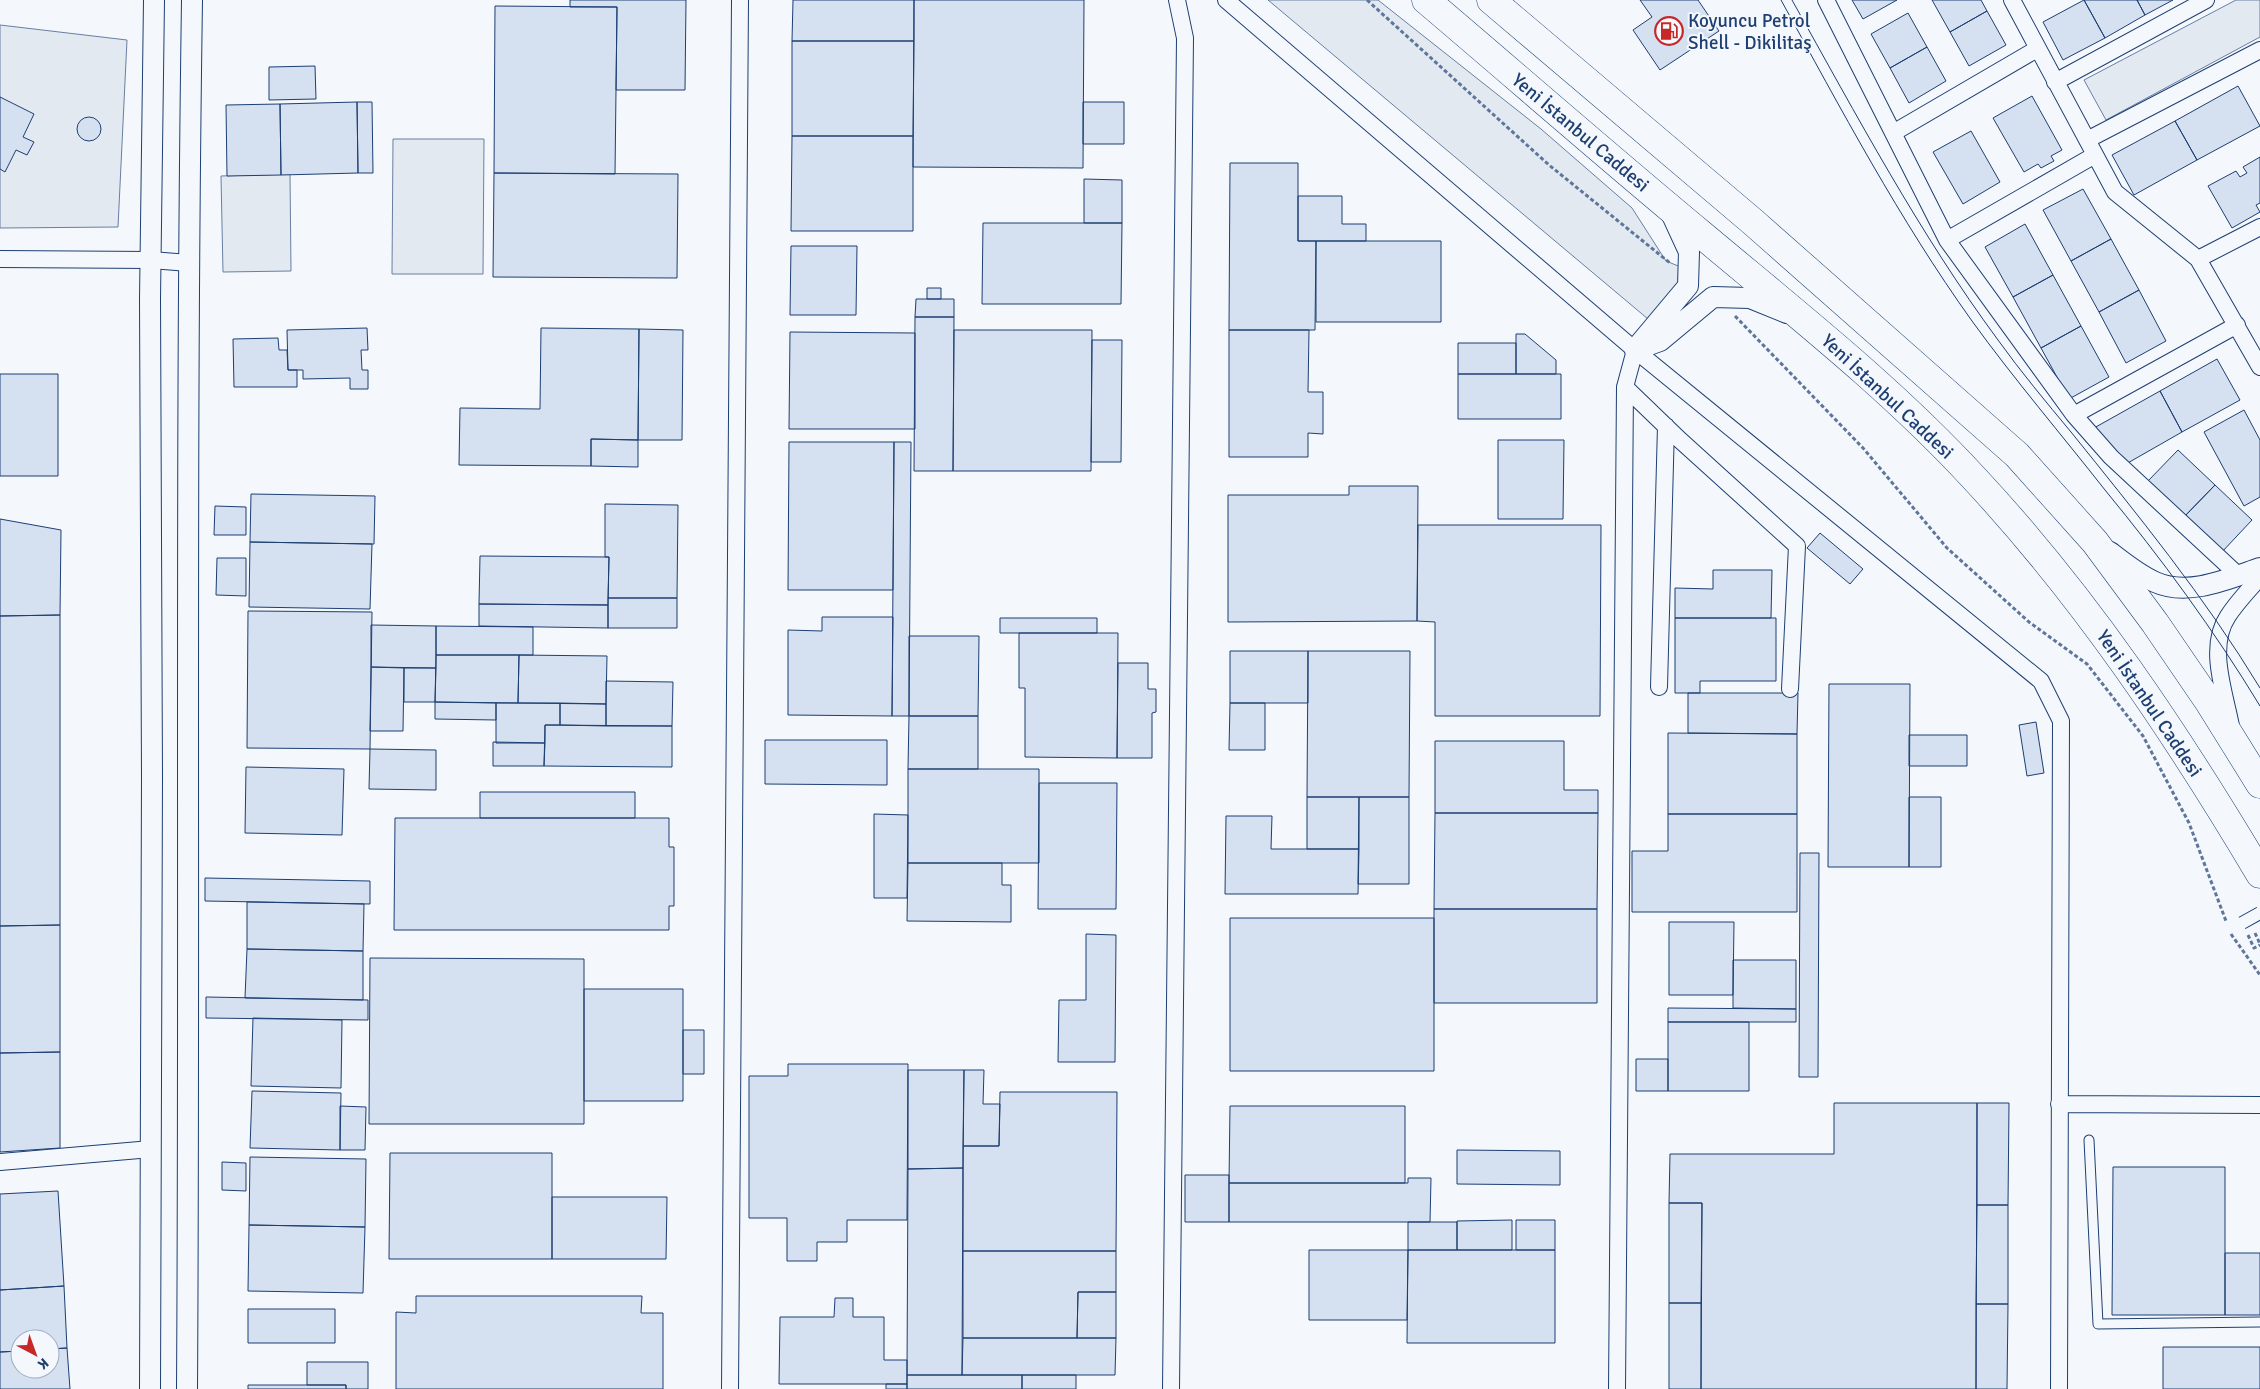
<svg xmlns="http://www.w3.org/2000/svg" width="2260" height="1389" viewBox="0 0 2260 1389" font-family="Signika,sans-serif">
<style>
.green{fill:#e3e9f0;stroke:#687fa3}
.building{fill:#d5e0f0;stroke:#1d3f73}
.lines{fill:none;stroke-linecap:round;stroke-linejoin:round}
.service-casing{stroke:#1d3f73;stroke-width:11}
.minor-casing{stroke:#1d3f73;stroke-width:18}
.tertiary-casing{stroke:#1d3f73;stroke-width:22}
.trunk-casing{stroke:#1d3f73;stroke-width:29}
.path{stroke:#5e769c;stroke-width:3;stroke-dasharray:4 2.5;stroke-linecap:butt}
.service{stroke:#f4f7fb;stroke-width:9}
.minor{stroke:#f4f7fb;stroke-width:16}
.tertiary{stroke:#f4f7fb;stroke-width:20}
.trunk{stroke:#f4f7fb;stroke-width:28}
.tram{stroke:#1d3f73;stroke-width:1}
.pedestrian-bridge-casing{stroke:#1d3f73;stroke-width:14;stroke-linecap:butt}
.pedestrian-bridge{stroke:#f4f7fb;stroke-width:12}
.labels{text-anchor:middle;stroke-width:4;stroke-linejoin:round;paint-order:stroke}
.poi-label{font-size:19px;fill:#1d3f73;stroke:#f4f7fb;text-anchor:start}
.street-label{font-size:19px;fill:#1d3f73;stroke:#f4f7fb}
</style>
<rect width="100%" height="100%" fill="#f4f7fb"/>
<path class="green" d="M 1268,0 L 1378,0 L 1541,129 L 1632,208 L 1666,261 L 1688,270 L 1648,319 Z
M 2236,0 L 2260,0 L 2260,37 L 2106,120 L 2084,80 Z
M 0,25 L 127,40 L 118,227 L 0,228 Z
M 393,139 L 484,139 L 483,274 L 392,274 Z
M 290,174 L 291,271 L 223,272 L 221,176 Z"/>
<path class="building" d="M 570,0 L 686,0 L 685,90 L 616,90 L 617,7 L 570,7 Z
M 793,0 L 914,0 L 914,41 L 792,41 Z
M 914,0 L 1084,0 L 1083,168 L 913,167 Z
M 1640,0 L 1698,0 L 1719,31 L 1660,70 L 1633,30 L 1652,17 Z
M 1852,0 L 1897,0 L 1863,19 Z
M 1932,0 L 1981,0 L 1987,11 L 1950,32 Z
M 2084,0 L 2105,38 L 2063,60 L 2043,22 Z
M 2084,0 L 2137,0 L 2145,15 L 2105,38 Z
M 2137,0 L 2173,0 L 2145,15 Z
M 495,6 L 617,7 L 615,174 L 494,173 Z
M 1987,11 L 2006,45 L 1969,66 L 1950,32 Z
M 1908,13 L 1927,47 L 1890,68 L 1871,34 Z
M 792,41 L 914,41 L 913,136 L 792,136 Z
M 1927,47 L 1946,81 L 1909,103 L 1890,68 Z
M 315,66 L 316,99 L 269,100 L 269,67 Z
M 2238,86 L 2260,126 L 2197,160 L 2175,121 Z
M 2032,96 L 2062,150 L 2051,156 L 2054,161 L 2041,168 L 2038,164 L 2024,172 L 1993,118 Z
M 0,97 L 34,114 L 23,137 L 34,142 L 27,155 L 16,150 L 5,172 L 0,169 Z
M 357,102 L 372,102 L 373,173 L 358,173 Z
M 357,102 L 358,173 L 281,175 L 280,104 Z
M 1083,102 L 1124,102 L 1124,144 L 1083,144 Z
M 280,104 L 281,175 L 227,176 L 226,105 Z
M77 129a12 12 0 1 1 24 0a12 12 0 1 1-24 0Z
M 2175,121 L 2197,160 L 2134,195 L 2112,155 Z
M 1971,131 L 2000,182 L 1963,204 L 1933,152 Z
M 792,136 L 913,136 L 913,231 L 791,231 Z
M 2260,157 L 2260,203 L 2256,205 L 2260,212 L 2232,228 L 2208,186 L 2236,171 L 2240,177 L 2247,173 L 2243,167 Z
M 1230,163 L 1298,163 L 1298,241 L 1316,241 L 1315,330 L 1229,330 Z
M 494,173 L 678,174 L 677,278 L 493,277 Z
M 1084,179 L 1122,180 L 1122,223 L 1084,223 Z
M 2083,189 L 2111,239 L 2071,261 L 2043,210 Z
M 1298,196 L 1342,196 L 1342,224 L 1366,224 L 1366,241 L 1298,241 Z
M 983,223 L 1122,223 L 1121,304 L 982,304 Z
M 2025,224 L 2053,275 L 2013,297 L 1985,247 Z
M 2111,239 L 2139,290 L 2099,312 L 2071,261 Z
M 1316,241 L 1441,241 L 1441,322 L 1316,322 Z
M 791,246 L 857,246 L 856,315 L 790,315 Z
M 2053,275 L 2081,326 L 2041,348 L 2013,297 Z
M 927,288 L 941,288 L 941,299 L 927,299 Z
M 2139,290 L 2166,341 L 2126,363 L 2099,312 Z
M 916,299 L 954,299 L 954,317 L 915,317 Z
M 915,317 L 954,317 L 953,471 L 914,471 Z
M 2081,326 L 2109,377 L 2069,399 L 2041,348 Z
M 367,328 L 368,350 L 361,350 L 362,370 L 368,370 L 368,389 L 350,389 L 350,378 L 303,379 L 303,370 L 288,370 L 287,330 Z
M 541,328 L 639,329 L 638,440 L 591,439 L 591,466 L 459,465 L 460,408 L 540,409 Z
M 639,329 L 683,330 L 682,440 L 638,440 Z
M 954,330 L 1092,330 L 1091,471 L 953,471 Z
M 1229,330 L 1309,330 L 1308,392 L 1323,392 L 1323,434 L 1308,433 L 1308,457 L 1229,457 Z
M 790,332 L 915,333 L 915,429 L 789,429 Z
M 1516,334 L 1525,334 L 1556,360 L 1556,374 L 1516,374 Z
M 278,338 L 279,350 L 287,350 L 288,370 L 297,370 L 297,387 L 234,387 L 233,339 Z
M 1092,340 L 1122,340 L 1121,462 L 1091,462 Z
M 1458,343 L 1516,343 L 1516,374 L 1458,374 Z
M 2217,359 L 2240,400 L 2182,432 L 2160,391 Z
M 0,374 L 58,374 L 58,476 L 0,476 Z
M 1458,374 L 1561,374 L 1561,419 L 1458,419 Z
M 2160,391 L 2182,432 L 2126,464 L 2094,428 Z
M 2244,410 L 2260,440 L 2260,497 L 2244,506 L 2204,432 Z
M 591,439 L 638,440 L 638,467 L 591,466 Z
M 1498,440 L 1564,440 L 1563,519 L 1498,519 Z
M 789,442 L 894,442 L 893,590 L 788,590 Z
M 894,442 L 911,442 L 909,716 L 892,716 Z
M 2178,450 L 2215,485 L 2184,517 L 2147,482 Z
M 2215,485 L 2252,520 L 2221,553 L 2184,517 Z
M 1349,486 L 1418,486 L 1417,621 L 1228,622 L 1228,495 L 1349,495 Z
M 251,494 L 375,496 L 374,544 L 250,542 Z
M 605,504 L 678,505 L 677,598 L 608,598 L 609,557 L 605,557 Z
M 215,506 L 246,507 L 246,535 L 214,535 Z
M 0,519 L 61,530 L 60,615 L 0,616 Z
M 1418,525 L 1601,525 L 1600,716 L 1435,716 L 1435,622 L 1417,621 Z
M 1820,533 L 1863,569 L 1850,584 L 1807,548 Z
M 250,542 L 372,544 L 370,609 L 249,607 Z
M 480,556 L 609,557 L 608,605 L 479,604 Z
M 217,558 L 246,558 L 246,596 L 216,595 Z
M 1713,570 L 1772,570 L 1771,618 L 1675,618 L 1675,588 L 1713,589 Z
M 608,598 L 677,598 L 677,628 L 608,628 Z
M 479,604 L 608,605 L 608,628 L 479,626 Z
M 248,611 L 372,612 L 370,749 L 247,748 Z
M 60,615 L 60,925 L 0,926 L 0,616 Z
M 822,617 L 893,617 L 892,716 L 788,715 L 788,630 L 822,631 Z
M 1000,618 L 1097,618 L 1097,633 L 1000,633 Z
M 1675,618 L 1776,618 L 1776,681 L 1700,681 L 1700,693 L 1675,693 Z
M 371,625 L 436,626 L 436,668 L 371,667 Z
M 436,626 L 533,627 L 533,655 L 436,655 Z
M 1019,633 L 1118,633 L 1117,758 L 1025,757 L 1025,688 L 1019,688 Z
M 909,636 L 979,636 L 978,716 L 909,716 Z
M 1230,651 L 1308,651 L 1308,703 L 1230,703 Z
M 1308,651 L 1410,651 L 1409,797 L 1307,797 Z
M 436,655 L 519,655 L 518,703 L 435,702 Z
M 519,655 L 607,656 L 606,704 L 518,703 Z
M 1118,663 L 1148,663 L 1148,689 L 1156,689 L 1156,712 L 1152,713 L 1152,758 L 1117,758 Z
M 371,667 L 404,668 L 403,731 L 370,731 Z
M 404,668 L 436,668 L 435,702 L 404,702 Z
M 606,681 L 673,682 L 672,726 L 606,726 Z
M 1829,684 L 1910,684 L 1909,867 L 1828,867 Z
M 1688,693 L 1798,693 L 1797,734 L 1688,733 Z
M 435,702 L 496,703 L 496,720 L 435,719 Z
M 496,703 L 560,703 L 560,725 L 545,725 L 545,743 L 496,743 Z
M 560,703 L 606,704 L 606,726 L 560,725 Z
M 1230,703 L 1265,703 L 1265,750 L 1229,750 Z
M 909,716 L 978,716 L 978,769 L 908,769 Z
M 2036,722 L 2044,773 L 2027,776 L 2019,725 Z
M 545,725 L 672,726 L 672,767 L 544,766 Z
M 1668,733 L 1797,734 L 1797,814 L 1668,814 Z
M 1909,735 L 1967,735 L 1967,766 L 1909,766 Z
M 765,740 L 887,740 L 887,785 L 765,784 Z
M 1435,741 L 1564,741 L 1564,790 L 1598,790 L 1598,813 L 1435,813 Z
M 493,742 L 545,743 L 544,766 L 493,766 Z
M 370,749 L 436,750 L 436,790 L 369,789 Z
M 246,767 L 344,769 L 342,835 L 245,833 Z
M 908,769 L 1039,769 L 1039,863 L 908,863 Z
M 1039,783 L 1117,783 L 1116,909 L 1038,909 Z
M 480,792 L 635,792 L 635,818 L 480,818 Z
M 1307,797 L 1359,797 L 1359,849 L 1307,849 Z
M 1359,797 L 1409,797 L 1409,884 L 1358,884 Z
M 1909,797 L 1941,797 L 1941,867 L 1909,867 Z
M 1435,813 L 1598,813 L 1597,909 L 1434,909 Z
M 874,814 L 908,815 L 907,898 L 874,898 Z
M 1668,814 L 1797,814 L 1797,912 L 1632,912 L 1632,851 L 1668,851 Z
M 1226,816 L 1272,816 L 1271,849 L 1359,849 L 1358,894 L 1225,894 Z
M 395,818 L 669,818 L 669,847 L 674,847 L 674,906 L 669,906 L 669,930 L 394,930 Z
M 1800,853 L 1819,853 L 1818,1077 L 1799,1077 Z
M 908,863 L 1002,863 L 1002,885 L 1011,885 L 1011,922 L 907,921 Z
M 205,878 L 370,881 L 370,904 L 205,901 Z
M 247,902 L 364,904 L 363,951 L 247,949 Z
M 1434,909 L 1597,909 L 1597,1003 L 1434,1003 Z
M 1230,918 L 1434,918 L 1434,1071 L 1230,1071 Z
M 1669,922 L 1734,922 L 1733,995 L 1669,995 Z
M 60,925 L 60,1052 L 0,1053 L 0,926 Z
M 1086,934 L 1116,935 L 1115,1062 L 1058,1062 L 1059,1000 L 1086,1000 Z
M 247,949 L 363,951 L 363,1000 L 245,998 Z
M 370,958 L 584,959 L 584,1124 L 369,1124 Z
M 1733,960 L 1796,960 L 1796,1009 L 1733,1008 Z
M 584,989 L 683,989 L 683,1101 L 584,1101 Z
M 206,997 L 368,1000 L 368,1020 L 206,1018 Z
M 1668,1008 L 1796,1009 L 1796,1022 L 1668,1022 Z
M 253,1018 L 342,1020 L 341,1088 L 251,1086 Z
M 1668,1022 L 1749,1022 L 1749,1091 L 1668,1091 Z
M 683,1030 L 704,1030 L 704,1074 L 683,1074 Z
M 60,1052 L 60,1148 L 0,1152 L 0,1053 Z
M 1636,1059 L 1668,1059 L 1668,1091 L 1636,1091 Z
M 788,1064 L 908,1064 L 907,1220 L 847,1220 L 847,1242 L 817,1242 L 817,1261 L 787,1261 L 787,1218 L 749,1218 L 749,1076 L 788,1076 Z
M 908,1070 L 964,1070 L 963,1168 L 908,1169 Z
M 964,1070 L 984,1070 L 983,1104 L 1000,1104 L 999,1146 L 963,1146 Z
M 252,1091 L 341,1093 L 340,1150 L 250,1148 Z
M 1000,1092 L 1117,1092 L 1116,1251 L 963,1251 L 963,1146 L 999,1146 Z
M 1834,1103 L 1977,1103 L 1976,1389 L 1701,1389 L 1702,1203 L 1669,1203 L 1670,1154 L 1834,1154 Z
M 1977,1103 L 2009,1103 L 2008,1205 L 1977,1205 Z
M 340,1106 L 366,1107 L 365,1150 L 340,1150 Z
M 1230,1106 L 1405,1106 L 1405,1183 L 1229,1183 Z
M 1457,1150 L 1560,1151 L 1560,1185 L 1457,1184 Z
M 390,1153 L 552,1153 L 552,1259 L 389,1259 Z
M 250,1157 L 366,1159 L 365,1227 L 249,1225 Z
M 222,1162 L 246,1163 L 246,1191 L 222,1190 Z
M 2113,1167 L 2225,1167 L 2225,1315 L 2112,1315 Z
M 963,1168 L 962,1375 L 907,1375 L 908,1169 Z
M 1185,1175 L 1229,1175 L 1229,1222 L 1185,1222 Z
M 1408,1178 L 1431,1178 L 1430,1222 L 1229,1222 L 1229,1183 L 1408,1183 Z
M 58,1191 L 64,1286 L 0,1290 L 0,1194 Z
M 552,1197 L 667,1197 L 666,1259 L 552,1259 Z
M 1669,1203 L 1702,1203 L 1701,1303 L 1669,1303 Z
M 1977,1205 L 2008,1205 L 2008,1304 L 1976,1304 Z
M 1512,1220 L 1512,1250 L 1457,1250 L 1457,1221 Z
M 1516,1220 L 1555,1220 L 1555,1250 L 1516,1250 Z
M 1408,1222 L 1457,1222 L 1457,1250 L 1408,1250 Z
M 249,1225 L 365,1227 L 363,1293 L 248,1291 Z
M 1309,1250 L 1408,1250 L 1407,1320 L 1309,1320 Z
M 1408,1250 L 1555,1250 L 1555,1343 L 1407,1343 Z
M 963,1251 L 1116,1251 L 1116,1292 L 1078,1292 L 1077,1338 L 963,1338 Z
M 2225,1253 L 2260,1253 L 2260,1315 L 2225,1315 Z
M 64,1286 L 67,1348 L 50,1349 L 50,1339 L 20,1339 L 20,1351 L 0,1352 L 0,1290 Z
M 1078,1292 L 1116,1292 L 1116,1338 L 1077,1338 Z
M 416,1296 L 642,1296 L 641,1313 L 663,1313 L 663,1389 L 396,1389 L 396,1312 L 416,1313 Z
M 835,1298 L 853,1298 L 853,1317 L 884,1317 L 884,1360 L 907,1360 L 907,1384 L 779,1384 L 780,1317 L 834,1317 Z
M 1669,1303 L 1701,1303 L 1701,1389 L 1669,1389 Z
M 1976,1304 L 2008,1304 L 2007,1389 L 1976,1389 Z
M 248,1309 L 335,1309 L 335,1343 L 248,1343 Z
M 963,1338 L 1116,1338 L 1115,1375 L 962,1375 Z
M 2163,1347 L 2260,1347 L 2260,1389 L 2163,1389 Z
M 67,1348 L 70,1389 L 0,1389 L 0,1352 L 20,1351 L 20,1369 L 50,1369 L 50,1349 Z
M 307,1362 L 368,1362 L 368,1389 L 346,1389 L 346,1385 L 307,1385 Z
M 907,1375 L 1022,1375 L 1022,1389 L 907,1389 Z
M 1022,1375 L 1076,1375 L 1076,1389 L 1022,1389 Z
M 886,1384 L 907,1384 L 907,1389 L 886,1389 Z
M 248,1385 L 346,1385 L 346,1389 L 248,1389 Z"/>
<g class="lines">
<defs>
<path id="service" d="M 2089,1140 L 2098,1324 L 2260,1322"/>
<path id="minor" d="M 1226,0 L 1635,350 L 2041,681 L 2061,721 L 2059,1389
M 1826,0 L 1947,240 L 2074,415 L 2237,325
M 2012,0 L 2115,192 L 2198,259 L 2260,367
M 2055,82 L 2206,0
M 1893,133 L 2037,49
M 2087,140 L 2260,50
M 1947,240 L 2095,155
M 0,259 L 151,260 L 189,263
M 2198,259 L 2260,227
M 1625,387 L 1680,440 L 1797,546 L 1790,689
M 2074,415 L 2111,457 L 2238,575
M 1659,687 L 1666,426
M 2231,726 C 2225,693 2207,647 2228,616 C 2237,602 2249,590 2260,577
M 2059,1104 L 2260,1105
M 0,1162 L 151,1149
M 730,1389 L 740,0
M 1171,1389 L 1185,38 L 1177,0
M 1617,1389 L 1625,387 L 1635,350"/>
<path id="tertiary" d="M 1636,348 L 1688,286 L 1689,252 L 1671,213
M 1635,350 L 1660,341 L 1713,297 L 1750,298 L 1787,313
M 2110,552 C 2124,563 2139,575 2155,582 C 2188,597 2228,579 2260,568
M 150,1389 L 152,776 L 150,299 L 154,0
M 187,1389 C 190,926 185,463 192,0"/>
<path id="trunk" d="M 1426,0 C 1518,78 1608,157 1701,234 C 1794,312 1891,388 1974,478 C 2086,598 2176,733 2260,874
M 1491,0 L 1753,222 L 2017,455 L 2095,542 L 2155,623 L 2209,702 L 2260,784"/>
</defs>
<use href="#service" class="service-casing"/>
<use href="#minor" class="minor-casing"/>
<use href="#tertiary" class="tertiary-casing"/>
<use href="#trunk" class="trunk-casing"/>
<path class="path" d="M 1367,0 L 1549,165 L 1670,263
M 1735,316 L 1863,448 L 1947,548 L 2029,622 L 2087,664 L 2143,736 L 2189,823 L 2226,921
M 2255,933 L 2260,944
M 2231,934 L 2260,975
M 2248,935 L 2254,948 L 2260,945"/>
<use href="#service" class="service"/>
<use href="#minor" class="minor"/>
<use href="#tertiary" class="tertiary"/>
<use href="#trunk" class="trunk"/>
<path class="tram" d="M 1781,0 C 1841,109 1899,219 1972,321 C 2014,379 2061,434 2105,490 C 2161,558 2214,630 2260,706
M 1792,0 C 1857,116 1919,233 1998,340 C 2021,372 2046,402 2071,432 C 2137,514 2205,597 2260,688"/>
<defs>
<path id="pedestrian-bridge" d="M 2242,923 L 2260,913"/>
</defs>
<use href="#pedestrian-bridge" class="pedestrian-bridge-casing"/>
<use href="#pedestrian-bridge" class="pedestrian-bridge"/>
</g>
<defs>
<symbol id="fuel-ring" viewBox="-11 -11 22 22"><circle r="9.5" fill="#f4f7fb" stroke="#c62828" stroke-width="1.5"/><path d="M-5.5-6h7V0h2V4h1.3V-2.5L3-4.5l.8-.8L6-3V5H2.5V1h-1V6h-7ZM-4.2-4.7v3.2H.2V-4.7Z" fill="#c62828"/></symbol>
</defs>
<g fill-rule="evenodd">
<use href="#fuel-ring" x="1653" y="15" width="32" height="32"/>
</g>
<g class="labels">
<g class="poi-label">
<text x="1688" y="27">Koyuncu Petrol<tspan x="1688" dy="22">Shell - Dikilitaş</tspan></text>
</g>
<g class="street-label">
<text transform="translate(1581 132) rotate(40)" y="7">Yeni İstanbul Caddesi</text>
<text transform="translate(1888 396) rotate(43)" y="7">Yeni İstanbul Caddesi</text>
<text transform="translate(2150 703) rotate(56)" y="7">Yeni İstanbul Caddesi</text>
</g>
</g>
<g transform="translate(35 1354) rotate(139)"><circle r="24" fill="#f4f7fb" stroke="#9eadc5"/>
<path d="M0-4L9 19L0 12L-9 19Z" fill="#c62828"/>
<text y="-8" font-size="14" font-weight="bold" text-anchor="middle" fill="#1d3f73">K</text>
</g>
</svg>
